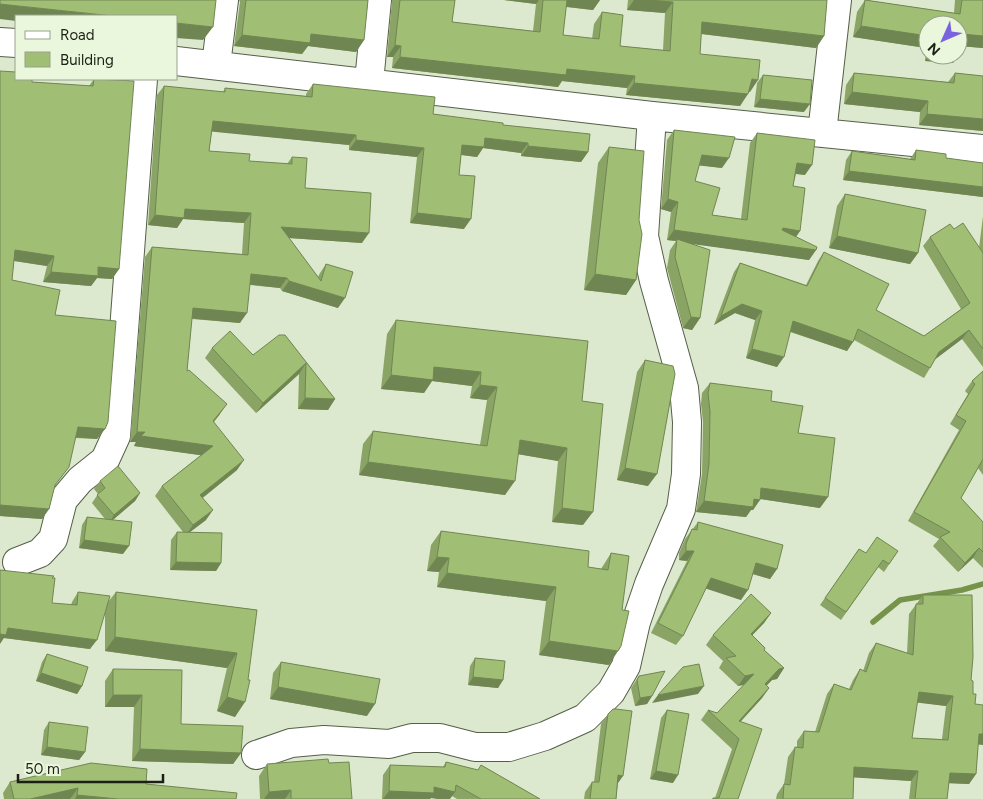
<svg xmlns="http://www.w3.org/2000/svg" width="983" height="799" viewBox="0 0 983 799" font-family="Figtree,sans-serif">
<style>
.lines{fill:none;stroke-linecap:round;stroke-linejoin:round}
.stream{stroke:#76934a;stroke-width:5.5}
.minor-casing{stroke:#555f48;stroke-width:30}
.minor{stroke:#fff;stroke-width:28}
.wall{fill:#8aa465;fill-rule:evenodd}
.shaded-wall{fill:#708652}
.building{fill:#a0bf75;stroke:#708652;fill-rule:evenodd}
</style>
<rect width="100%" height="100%" fill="#dde9cf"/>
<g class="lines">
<path class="stream" d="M 873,622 L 900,600 L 962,590 L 983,584"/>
<defs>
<path id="minor" d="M 0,42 L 16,43
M 176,61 L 652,116 L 983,149
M 216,65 L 224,0
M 369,82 L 377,0
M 822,133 L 837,0
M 17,562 L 40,553 L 53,539 L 63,500 L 80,480 L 105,460 L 116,436 L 143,79
M 256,755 L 291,743 L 324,740 L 389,744 L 412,738 L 440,738 L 475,747 L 509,747 L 545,736 L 585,718 L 611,692 L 626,666 L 636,622 L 649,584 L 681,509 L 686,474 L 687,422 L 684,388 L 654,281 L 644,236 L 652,116"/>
</defs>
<use href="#minor" class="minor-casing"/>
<use href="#minor" class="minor"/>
</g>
<path class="wall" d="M 239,0 L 368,0 L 364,40 L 356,52 L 308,46 L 302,54 L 234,46 L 240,2 Z
M 392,0 L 455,0 L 452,22 L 533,31 L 536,4 L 504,0 L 600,0 L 593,10 L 566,7 L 563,35 L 592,39 L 594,24 L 602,12 L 620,46 L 663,50 L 665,13 L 627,10 L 628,0 L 827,0 L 824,36 L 816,48 L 701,34 L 700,54 L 750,92 L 748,92 L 740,106 L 626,95 L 627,88 L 562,81 L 558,87 L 392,68 L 393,57 L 387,57 Z
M 865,0 L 954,13 L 955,0 L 983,0 L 983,48 L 961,46 L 960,52 L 953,63 L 925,61 L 926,48 L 853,37 L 857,12 ZM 928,25 L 958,55 L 928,55 Z
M 0,71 L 32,82 L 89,86 L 94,79 L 119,269 L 112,279 L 97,278 L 91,286 L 43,282 L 47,266 L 14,261 L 12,280 L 55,315 L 105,429 L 97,439 L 75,438 L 55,486 L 49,509 L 42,519 L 0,516 Z
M 854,73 L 948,82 L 955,73 L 983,76 L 983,131 L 919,125 L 920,112 L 844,104 L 846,85 Z
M 763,75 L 804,112 L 754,107 L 757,83 Z
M 313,84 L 433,114 L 503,125 L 588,152 L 581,162 L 521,156 L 521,153 L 483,148 L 477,157 L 461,155 L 459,175 L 464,229 L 410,223 L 417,157 L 349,150 L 349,145 L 212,131 L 209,151 L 249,161 L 287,164 L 292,157 L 305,188 L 362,243 L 289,238 L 318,277 L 320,273 L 326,264 L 338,308 L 282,291 L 280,288 L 250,285 L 240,323 L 192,319 L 187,371 L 220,414 L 214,422 L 237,470 L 203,497 L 206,520 L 190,532 L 221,563 L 216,571 L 170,570 L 171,540 L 177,532 L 183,532 L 155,496 L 162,486 L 201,455 L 134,446 L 136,442 L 130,442 L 145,257 L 152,247 L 242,254 L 244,223 L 183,219 L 177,228 L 148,225 L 157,95 L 164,86 L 223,92 L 225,88 L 306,96 L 306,94 Z
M 674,130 L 722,168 L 699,165 L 695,181 L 712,215 L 741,219 L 750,143 L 757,133 L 805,175 L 796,174 L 793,186 L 800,231 L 796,237 L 816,250 L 809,260 L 689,243 L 700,318 L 692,330 L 683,328 L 667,268 L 670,250 L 676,241 L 667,240 L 671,212 L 661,209 L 667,140 Z
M 609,147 L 639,220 L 636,280 L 626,295 L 584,290 L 598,163 Z
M 916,150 L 946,158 L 983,163 L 983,197 L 843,180 L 846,160 L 852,151 L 910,159 Z
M 845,194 L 918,253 L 910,264 L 829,248 L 837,206 Z
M 983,216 L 983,367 L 962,339 L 935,359 L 930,368 L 924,378 L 854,340 L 847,351 L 790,332 L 777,367 L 746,358 L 755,320 L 735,313 L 714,325 L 734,272 L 740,263 L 806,285 L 818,261 L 824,252 L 876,310 L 924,336 L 961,309 L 923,246 L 930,237 L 954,229 L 979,248 Z
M 396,320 L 582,401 L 583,525 L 552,522 L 558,461 L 518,454 L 505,495 L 359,475 L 363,444 L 373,431 L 480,445 L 487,400 L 470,398 L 472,386 L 432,381 L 424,393 L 381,389 L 387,334 Z
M 285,335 L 335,399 L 328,410 L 298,409 L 299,374 L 256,413 L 205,358 L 212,348 L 253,355 Z
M 645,360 L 648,486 L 617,480 L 637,372 Z
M 983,371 L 983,475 L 978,468 L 961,498 L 983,522 L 983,568 L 973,558 L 958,572 L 933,546 L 939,539 L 908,521 L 959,430 L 950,424 L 968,394 L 965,391 L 972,381 Z
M 710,383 L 771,401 L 798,433 L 820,508 L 760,499 L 753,510 L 751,510 L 746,517 L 696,512 L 702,474 L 703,422 L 701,404 L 702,393 Z
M 100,481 L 140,493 L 135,501 L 113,520 L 123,554 L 79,548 L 82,525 L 87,517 L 105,519 L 92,503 L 98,494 L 94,489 Z
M 698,522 L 777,569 L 770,579 L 753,574 L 741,600 L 706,588 L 683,636 L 676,645 L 651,633 L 687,561 L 679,560 L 679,553 L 685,539 Z
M 441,531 L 588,567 L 601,569 L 611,553 L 609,665 L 539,655 L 546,601 L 437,587 L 439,572 L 427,571 L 431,545 Z
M 859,549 L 866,553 L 898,551 L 884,572 L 878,567 L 841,620 L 820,605 Z
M 0,570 L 52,578 L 52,603 L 71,605 L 72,602 L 78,592 L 108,602 L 116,592 L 257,610 L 235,717 L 217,711 L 227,668 L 105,651 L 105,612 L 90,649 L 4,638 Z
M 923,595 L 971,680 L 975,704 L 978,745 L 976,774 L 969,784 L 949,783 L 947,799 L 909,799 L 911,781 L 854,777 L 853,799 L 776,799 L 777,794 L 784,784 L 788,757 L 795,747 L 797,747 L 797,741 L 804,731 L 815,732 L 827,694 L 834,684 L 849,689 L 853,680 L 860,669 L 863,671 L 869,653 L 876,643 L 907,653 L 909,614 ZM 917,702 L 946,706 L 942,739 L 912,738 Z
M 771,613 L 764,623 L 752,635 L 764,650 L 784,668 L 777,679 L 772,680 L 766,686 L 769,688 L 762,698 L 741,721 L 738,799 L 712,799 L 713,798 L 715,798 L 732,749 L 701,720 L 708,710 L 717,713 L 744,685 L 738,686 L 719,668 L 723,661 L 706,645 L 713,635 Z
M 47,654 L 82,686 L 77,694 L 36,681 L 42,662 Z
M 475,658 L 503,680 L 498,688 L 468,685 L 470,666 Z
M 281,662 L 367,716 L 270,699 L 273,673 Z
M 113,669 L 181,724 L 241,753 L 233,764 L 132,761 L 134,707 L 105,707 L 105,681 Z
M 639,676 L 652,696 L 647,704 L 635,706 L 631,688 Z
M 667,710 L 673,783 L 650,779 L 661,718 Z
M 608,714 L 618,784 L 616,799 L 584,799 L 585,792 L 592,782 L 594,782 L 601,724 Z
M 49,722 L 85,752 L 79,760 L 41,755 L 44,730 Z
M 446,762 L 478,770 L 481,765 L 540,799 L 457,799 L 452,796 L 431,798 L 430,799 L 382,799 L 383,775 L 390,765 L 443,767 Z
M 329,763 L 352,799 L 260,799 L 259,776 L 267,764 Z
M 10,782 L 146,784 L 236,799 L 4,799 L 3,793 Z"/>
<path class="shaded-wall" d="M 504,0 L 539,0 L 536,4 Z
M 564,0 L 600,0 L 593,10 L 560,6 Z
M 634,0 L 648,0 L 673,2 L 665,13 L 627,10 Z
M 0,4 L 113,16 L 16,16 L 16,21 L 0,19 Z
M 702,22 L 824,36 L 816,48 L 694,33 Z
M 176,23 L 213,27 L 203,40 L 176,38 Z
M 861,26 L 928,36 L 928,45 L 926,48 L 853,37 Z
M 311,34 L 364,40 L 356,52 L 308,46 L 302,54 L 234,46 L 242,35 Z
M 962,34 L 983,36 L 983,48 L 958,46 Z
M 395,45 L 401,46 L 393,57 L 387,57 Z
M 958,52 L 960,52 L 953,63 L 925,61 L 929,55 L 958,55 Z
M 400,57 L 567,69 L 635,76 L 627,88 L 562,81 L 558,87 L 392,68 Z
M 752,79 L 758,80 L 750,92 L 744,91 Z
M 634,83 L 748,94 L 740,106 L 626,95 Z
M 852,92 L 928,101 L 920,112 L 844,104 Z
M 760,99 L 810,104 L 804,112 L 754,107 Z
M 927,114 L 983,119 L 983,131 L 919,125 Z
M 213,121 L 356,135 L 349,145 L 206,131 Z
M 485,138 L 528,143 L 521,153 L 483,148 L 477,157 L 455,154 L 462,145 Z
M 356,140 L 424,148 L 417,157 L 349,150 Z
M 528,146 L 588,152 L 581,162 L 521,156 Z
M 702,155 L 729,158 L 722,168 L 695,165 Z
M 797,163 L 812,165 L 805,175 L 790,173 Z
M 849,171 L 983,187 L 983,197 L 843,180 Z
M 668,199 L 678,202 L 671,212 L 661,209 Z
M 185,209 L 251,213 L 244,223 L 183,219 L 177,228 L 148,225 L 155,215 Z
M 417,213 L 471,219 L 464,229 L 410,223 Z
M 281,227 L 369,233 L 362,243 L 274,237 Z
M 783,228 L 800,231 L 793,241 L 776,238 Z
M 674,230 L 816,250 L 809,260 L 677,242 L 677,239 L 676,241 L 667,240 Z
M 837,236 L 918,253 L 910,264 L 829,248 Z
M 15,250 L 54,256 L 47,266 L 8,260 Z
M 98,267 L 119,269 L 112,279 L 97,278 L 91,286 L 43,282 L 51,272 Z
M 251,274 L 287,278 L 280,288 L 244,284 Z
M 595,274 L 636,280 L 626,295 L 584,290 Z
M 289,281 L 345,298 L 338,308 L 282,291 Z
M 742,304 L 762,311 L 755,320 L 735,313 L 714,325 L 721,316 Z
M 193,308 L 247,313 L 240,323 L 186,318 Z
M 691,317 L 700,318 L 692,330 L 683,328 Z
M 793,321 L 853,342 L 847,351 L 786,330 Z
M 969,330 L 962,339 L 933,361 L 939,352 Z
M 752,349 L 784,357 L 777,367 L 746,358 Z
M 306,363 L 299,374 L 256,413 L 263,403 Z
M 434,367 L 481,372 L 472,386 L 432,381 L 424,393 L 381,389 L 391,375 Z
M 480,385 L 497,387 L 487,400 L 470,398 Z
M 305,398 L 335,399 L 328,410 L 298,409 Z
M 227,404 L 220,414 L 206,431 L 213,421 Z
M 78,427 L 105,429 L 97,439 L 71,437 Z
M 137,432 L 145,432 L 213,446 L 206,456 L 134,446 L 136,442 L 130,442 Z
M 520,440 L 567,448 L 558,461 L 511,453 Z
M 244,460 L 237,470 L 194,505 L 200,495 Z
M 368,462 L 515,481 L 505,495 L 359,475 Z
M 625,468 L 657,474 L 648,486 L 617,480 Z
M 761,488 L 828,497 L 820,508 L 754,498 Z
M 140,493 L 135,501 L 109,523 L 114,515 Z
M 754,499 L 760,500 L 753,510 L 751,510 L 746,517 L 696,512 L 704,501 Z
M 0,505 L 49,509 L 42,519 L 0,516 Z
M 562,508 L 593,512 L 583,525 L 552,522 Z
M 213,510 L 206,520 L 186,535 L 193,525 Z
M 84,540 L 129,546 L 123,554 L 79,548 Z
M 979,548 L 973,558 L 958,572 L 965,563 Z
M 686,551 L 694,551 L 687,561 L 679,560 Z
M 437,557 L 449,558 L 439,572 L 427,571 Z
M 176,562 L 221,563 L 216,571 L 170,570 Z
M 756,563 L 777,569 L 770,579 L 749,573 Z
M 447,573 L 556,587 L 546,601 L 437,587 Z
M 711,578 L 748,590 L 741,600 L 704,588 Z
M 771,613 L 764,623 L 744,644 L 751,634 Z
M 8,628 L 97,640 L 90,649 L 4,638 L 0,644 L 0,634 Z
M 115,637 L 237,653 L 227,668 L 105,651 Z
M 549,641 L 618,651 L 609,665 L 539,655 Z
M 784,668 L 777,679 L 772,680 L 758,694 L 765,684 L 779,669 Z
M 41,673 L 82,686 L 77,694 L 36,681 Z
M 754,674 L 747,684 L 738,686 L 745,676 Z
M 473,677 L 503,680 L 498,688 L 468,685 Z
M 704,686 L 698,694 L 652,703 L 658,695 Z
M 278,687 L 375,704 L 367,716 L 270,699 Z
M 769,688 L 762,698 L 732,731 L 739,721 Z
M 919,692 L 953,696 L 946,706 L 912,702 Z
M 113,695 L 142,695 L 134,707 L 105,707 Z
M 652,696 L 647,704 L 635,706 L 640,698 Z
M 227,697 L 245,702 L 235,717 L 217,711 Z
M 979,734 L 983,734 L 983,745 L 972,744 Z
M 47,747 L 85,752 L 79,760 L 41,755 Z
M 140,749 L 241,753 L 233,764 L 132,761 Z
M 854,767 L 918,771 L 911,781 L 847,777 Z
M 656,771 L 678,775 L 673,783 L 650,779 Z
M 950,773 L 976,774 L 969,784 L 943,783 Z
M 618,775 L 623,776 L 616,786 Z
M 434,787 L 455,792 L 450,799 L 437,799 L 431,798 L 430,799 L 383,799 L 389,791 Z
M 78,788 L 70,799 L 30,799 Z
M 291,790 L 285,799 L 264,799 L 269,792 Z
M 77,795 L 118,799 L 75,799 Z"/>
<path class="building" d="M 0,0 L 216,0 L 213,27 L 176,23 L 176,16 L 113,16 L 0,4 Z
M 246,0 L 368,0 L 364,40 L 311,34 L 310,43 L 242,35 Z
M 400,0 L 455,0 L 452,22 L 540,32 L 543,0 L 567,0 L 563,35 L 599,39 L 602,12 L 623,15 L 620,46 L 670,51 L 673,2 L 648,0 L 827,0 L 824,36 L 702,22 L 700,54 L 760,60 L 758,80 L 752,79 L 748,94 L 634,83 L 635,76 L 567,69 L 566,75 L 400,57 L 401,46 L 395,45 Z
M 865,0 L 960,14 L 962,0 L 983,0 L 983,36 L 962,34 L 960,52 L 958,52 L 958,25 L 928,25 L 928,36 L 861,26 Z
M 0,71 L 16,72 L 16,79 L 32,79 L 32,82 L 93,86 L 94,79 L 134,81 L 119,269 L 98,267 L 98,276 L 51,272 L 54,256 L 15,250 L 12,280 L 60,290 L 55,315 L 116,321 L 108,422 L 105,429 L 78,427 L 69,467 L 55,485 L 49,509 L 0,505 Z
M 854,73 L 954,83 L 955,73 L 983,76 L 983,119 L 927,114 L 928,101 L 852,92 Z
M 763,75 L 812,80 L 810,104 L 760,99 Z
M 313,84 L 435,97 L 433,114 L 503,123 L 503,125 L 590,134 L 588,152 L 528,146 L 528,143 L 485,138 L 484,147 L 462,145 L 459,175 L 475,176 L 471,219 L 417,213 L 424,148 L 356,140 L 356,135 L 213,121 L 209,151 L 250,154 L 249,161 L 292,164 L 292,157 L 307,158 L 305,188 L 371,193 L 369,233 L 281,227 L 321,281 L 326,264 L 353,272 L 345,298 L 289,281 L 287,278 L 251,274 L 247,313 L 193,308 L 187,371 L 189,370 L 227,404 L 213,421 L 244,460 L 200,495 L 213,510 L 193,525 L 162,486 L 213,446 L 141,436 L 145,432 L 137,432 L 152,247 L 248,255 L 251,213 L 185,209 L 184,218 L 155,215 L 164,86 L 225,92 L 225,88 L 312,97 Z
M 674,130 L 735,137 L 729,158 L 702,155 L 695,181 L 720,188 L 712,215 L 747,220 L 757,133 L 815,140 L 812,165 L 797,163 L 793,186 L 805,188 L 800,231 L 783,228 L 782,230 L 817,247 L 816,250 L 674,230 L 678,202 L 668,199 Z
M 609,147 L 644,151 L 639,220 L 642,234 L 636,280 L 595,274 Z
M 916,150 L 946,154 L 946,158 L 983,163 L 983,187 L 849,171 L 852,151 L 915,160 Z
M 845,194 L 926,210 L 918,253 L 837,236 Z
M 963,223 L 983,253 L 983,349 L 969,330 L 939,352 L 930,368 L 858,329 L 853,342 L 793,321 L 784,357 L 752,349 L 762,311 L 742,304 L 721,316 L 740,263 L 807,286 L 824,252 L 889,284 L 876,310 L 924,336 L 970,303 L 930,237 L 950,224 L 954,229 Z
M 677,239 L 710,250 L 700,318 L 691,317 L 675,257 Z
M 396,320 L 588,341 L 582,401 L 603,404 L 593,512 L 562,508 L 567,448 L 520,440 L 515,481 L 368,462 L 373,431 L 487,446 L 497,387 L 480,385 L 481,372 L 434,367 L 433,380 L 391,375 Z
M 230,331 L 253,355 L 279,335 L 285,335 L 335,399 L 305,398 L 306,363 L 263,403 L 212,348 Z
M 645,360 L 673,366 L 675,374 L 657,474 L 625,468 Z
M 983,371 L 983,459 L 961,498 L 983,522 L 983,552 L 979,548 L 965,563 L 940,537 L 950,532 L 914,512 L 966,421 L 956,415 L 975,384 L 972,381 Z
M 710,383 L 772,391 L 771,401 L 803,406 L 798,433 L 835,438 L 828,497 L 761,488 L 760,500 L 754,499 L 753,507 L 704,501 L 709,464 L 710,412 L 708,393 Z
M 118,466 L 140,493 L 114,515 L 97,495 L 105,488 L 100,481 Z
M 87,517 L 132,522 L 129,546 L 84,540 Z
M 698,522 L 783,545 L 777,569 L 756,563 L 748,590 L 711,578 L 683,636 L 658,623 L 694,551 L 686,551 L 686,544 L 692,529 L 697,530 Z
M 441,531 L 589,551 L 588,567 L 608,570 L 611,553 L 629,556 L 622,610 L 629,611 L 621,646 L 618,651 L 549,641 L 556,587 L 447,573 L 449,558 L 437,557 Z
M 177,532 L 222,533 L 221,563 L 176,562 Z
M 877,537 L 898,551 L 889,564 L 883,560 L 846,612 L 825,598 L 859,549 L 866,553 Z
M 0,570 L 54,576 L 52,578 L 55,578 L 52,603 L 77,605 L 78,592 L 110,596 L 97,640 L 8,628 L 6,635 L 0,634 Z
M 116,592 L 257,610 L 248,680 L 250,680 L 245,702 L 227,697 L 237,653 L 115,637 Z
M 751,594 L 771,613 L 751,634 L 765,648 L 764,650 L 784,668 L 779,669 L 765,684 L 769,688 L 739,721 L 762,729 L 738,799 L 713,799 L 713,798 L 719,798 L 739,739 L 708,710 L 717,713 L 754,674 L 745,676 L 726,658 L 736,656 L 713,635 Z
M 923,595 L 972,595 L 973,657 L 971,680 L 973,681 L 973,694 L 976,694 L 975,704 L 983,705 L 983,734 L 979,734 L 976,774 L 950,773 L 947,799 L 915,799 L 918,771 L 854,767 L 853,799 L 783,799 L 784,784 L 790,785 L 795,747 L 803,748 L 804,731 L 819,732 L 834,684 L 851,690 L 860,669 L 866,672 L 876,643 L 913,655 L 916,604 L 923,604 ZM 919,692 L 953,696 L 948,740 L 912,738 Z
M 47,654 L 88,667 L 82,686 L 41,673 Z
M 475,658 L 505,661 L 503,680 L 473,677 Z
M 281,662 L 380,679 L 375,704 L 278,687 Z
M 699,664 L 704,686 L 658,695 L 683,667 Z
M 113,669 L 182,670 L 181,724 L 243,726 L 241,753 L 140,749 L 142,695 L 113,695 Z
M 665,671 L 652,696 L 640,698 L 637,680 L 639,676 Z
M 613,709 L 616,709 L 632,711 L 623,776 L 618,775 L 616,799 L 590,799 L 592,782 L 599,782 L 608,714 Z
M 667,710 L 689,714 L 678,775 L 656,771 Z
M 49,722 L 88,727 L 85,752 L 47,747 Z
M 328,759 L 329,763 L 349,762 L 352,799 L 291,799 L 291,790 L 269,792 L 267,764 Z
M 446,762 L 478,770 L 481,765 L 540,799 L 481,799 L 456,785 L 455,792 L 434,787 L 434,793 L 389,791 L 390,765 L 445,767 Z
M 91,763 L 147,769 L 146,784 L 237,793 L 236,799 L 118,799 L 77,795 L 78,788 L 30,799 L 14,799 L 10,782 Z"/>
<rect x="15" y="15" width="162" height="65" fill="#eaf7dc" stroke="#97a18d"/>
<rect x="25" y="31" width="25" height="8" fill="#ffffff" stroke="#97a18d"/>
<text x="60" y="40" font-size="15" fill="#1b1f16">Road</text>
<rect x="25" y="52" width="25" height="15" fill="#a0bf75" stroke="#97a18d"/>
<text x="60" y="65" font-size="15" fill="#1b1f16">Building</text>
<g transform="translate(943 40) rotate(225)"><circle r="24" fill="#eaf7dc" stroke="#97a18d"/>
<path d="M0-4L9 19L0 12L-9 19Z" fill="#7a63de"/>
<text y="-8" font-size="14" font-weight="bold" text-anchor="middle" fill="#1b1f16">N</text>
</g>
<path d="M18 774v8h145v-8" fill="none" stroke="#1b1f16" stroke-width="2.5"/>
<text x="25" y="774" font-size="15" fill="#1b1f16" stroke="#eaf7dc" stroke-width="4" paint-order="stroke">50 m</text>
</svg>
